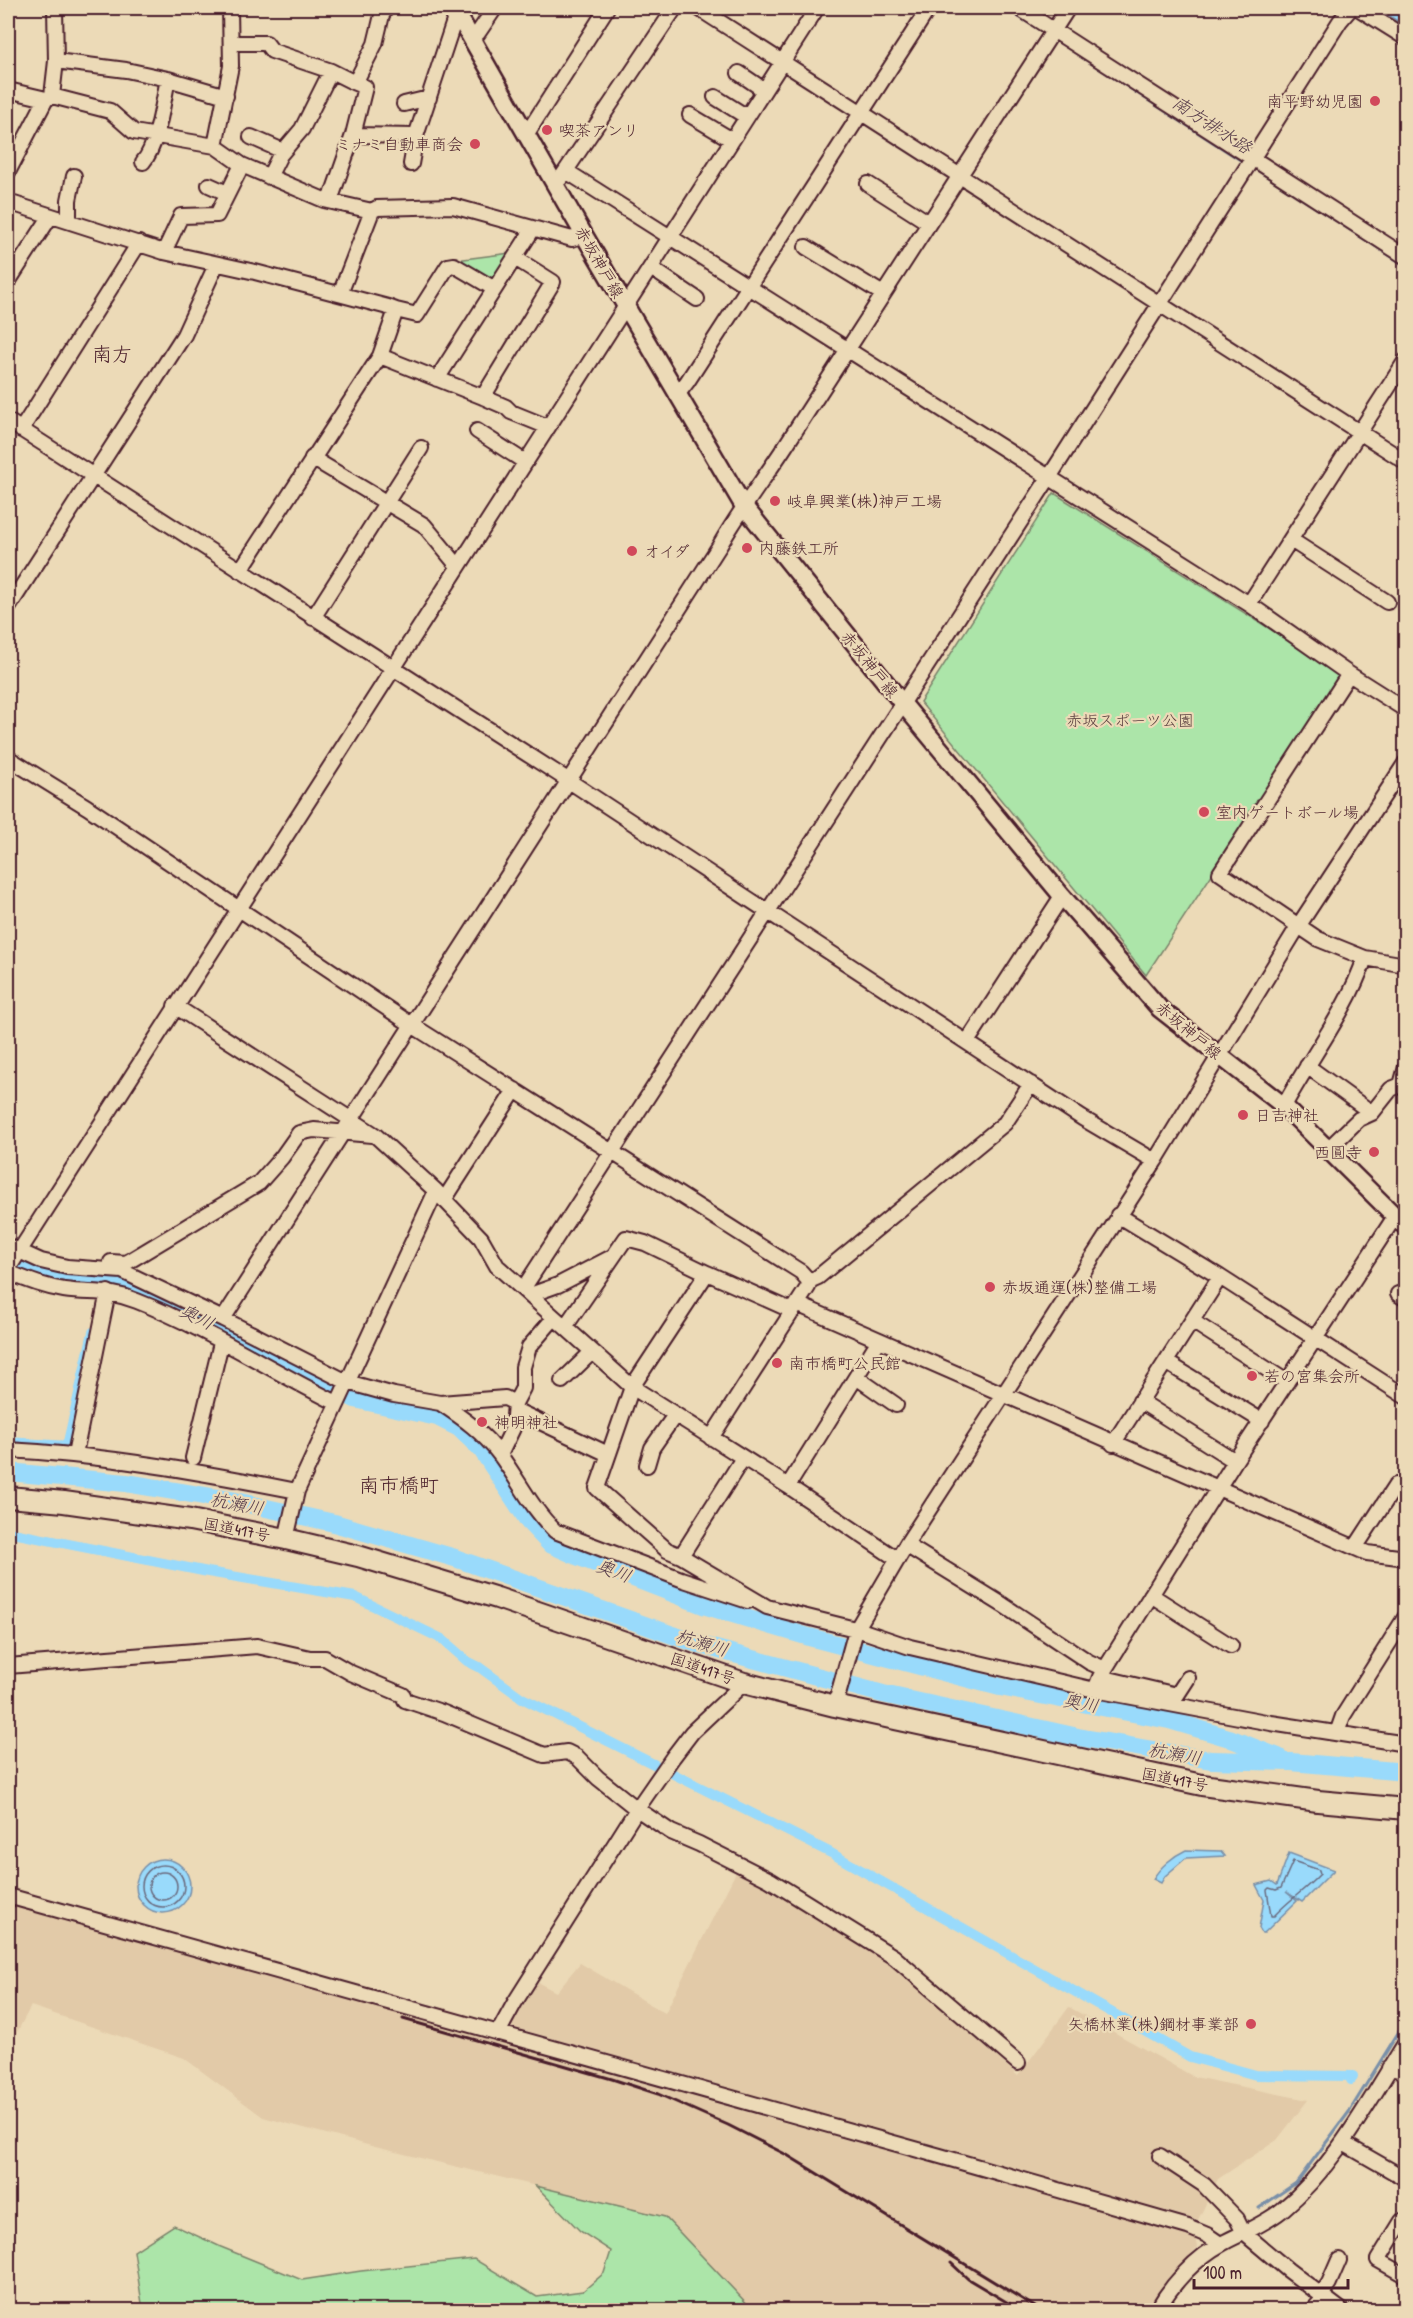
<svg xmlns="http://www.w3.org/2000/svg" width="1413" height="2318" viewBox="0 0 1413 2318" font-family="'Patrick Hand','Klee One',sans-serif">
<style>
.built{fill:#e2caa8}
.green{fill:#ace5a9;stroke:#7b826a;stroke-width:1.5}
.water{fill:#99dafb;stroke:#798fa8;stroke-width:1.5}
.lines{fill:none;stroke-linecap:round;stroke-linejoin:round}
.shore{stroke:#6a6a7e;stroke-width:1.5}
.stream{stroke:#798fa8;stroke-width:3}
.canal{stroke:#99dafb;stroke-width:10}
.river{stroke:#99dafb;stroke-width:18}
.minor-casing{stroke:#4a1f2b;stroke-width:18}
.major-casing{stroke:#4a1f2b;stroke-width:21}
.highway-casing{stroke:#4a1f2b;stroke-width:24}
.minor{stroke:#ecdab7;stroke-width:14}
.major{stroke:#ecdab7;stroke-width:16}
.highway{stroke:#ecdab7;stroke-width:20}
.rail{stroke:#4a1f2b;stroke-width:3}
.poi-dot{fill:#d1495b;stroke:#ecdab7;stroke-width:2}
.labels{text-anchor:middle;stroke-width:4.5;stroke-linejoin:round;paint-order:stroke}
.poi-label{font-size:16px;fill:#4a1f2b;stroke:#ecdab7;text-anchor:start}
.street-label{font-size:16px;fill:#4a1f2b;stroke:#ecdab7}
.park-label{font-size:16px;fill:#593d3e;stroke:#ecdab7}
.water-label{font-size:18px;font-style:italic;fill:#563b4a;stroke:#ecdab7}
.quarter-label{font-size:20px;fill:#4a1f2b;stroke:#ecdab7}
</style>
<rect width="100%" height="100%" fill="#ecdab7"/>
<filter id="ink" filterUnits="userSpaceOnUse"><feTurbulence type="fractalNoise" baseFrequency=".0167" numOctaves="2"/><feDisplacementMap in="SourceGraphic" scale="12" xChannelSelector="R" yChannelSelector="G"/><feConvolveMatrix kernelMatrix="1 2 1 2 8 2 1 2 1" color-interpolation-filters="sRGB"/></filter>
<g filter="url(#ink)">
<path class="built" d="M 739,1866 L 890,1962 L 1018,2076 L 1069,2007 L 1194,2077 L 1308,2100 L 1277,2140 L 1218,2179 L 1198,2220 L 508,2026 L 537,1982 L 556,1992 L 580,1963 L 665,2013 Z
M 8,1902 L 743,2111 L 1195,2236 L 1197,2248 L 1169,2277 L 1151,2310 L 753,2310 L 665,2217 L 375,2147 L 263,2117 L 184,2058 L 31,2006 L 8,2049 Z"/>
<path class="green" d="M 511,253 L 494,280 L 489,280 L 456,260 Z
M 1054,493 L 1343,675 L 1146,975 L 920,702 Z
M 536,2186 L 665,2217 L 753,2310 L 143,2310 L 134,2251 L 174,2225 L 221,2247 L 302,2280 L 361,2271 L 474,2259 L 537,2297 L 583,2291 L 604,2273 L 611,2251 L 580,2231 Z"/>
<path class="water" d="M 1377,8 L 1405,8 L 1405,26 Z
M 1186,1850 L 1221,1851 L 1225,1856 L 1186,1858 L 1165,1876 L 1161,1883 L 1153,1879 C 1160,1867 1173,1856 1186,1850 Z
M 1289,1853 L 1334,1870 L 1302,1902 L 1286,1892 L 1297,1901 L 1264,1933 L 1262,1933 L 1259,1928 L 1264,1900 L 1256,1885 L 1271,1881 L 1277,1885 Z
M136 1886a27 27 0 1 1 54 0a27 27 0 1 1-54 0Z"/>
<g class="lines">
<path class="shore" d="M 1293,1861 L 1319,1870 L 1320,1874 C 1305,1890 1289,1900 1274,1916 L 1271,1916 L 1267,1890 L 1269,1888 L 1276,1890 L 1281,1888 Z
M142 1886a21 21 0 1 1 42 0a21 21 0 1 1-42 0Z
M149 1886a14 14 0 1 1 28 0a14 14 0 1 1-28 0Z"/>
<path class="stream" d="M 1005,8 L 1046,34
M 1054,39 L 1245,163
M 1251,166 L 1406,266
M 1259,2208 L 1296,2183 L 1349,2112 L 1406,2020"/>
<path class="canal" d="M 8,1442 L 67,1446 L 93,1332
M 8,1532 L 208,1572 L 355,1597 L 442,1639 L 467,1661 L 479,1667 L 522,1698 L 831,1853 L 1190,2057 L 1256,2075 L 1353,2076 L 1351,2080"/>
<path class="river" d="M 8,1259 L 36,1273 L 76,1281 L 120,1284 L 151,1294 L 355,1399 L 437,1417 L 459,1428 L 482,1450 L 529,1522 L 550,1544 L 577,1556 L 706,1606 L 809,1637 L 1000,1687 L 1169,1720 L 1229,1738 L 1278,1757
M 8,1472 L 126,1483 L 235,1501 L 334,1523 L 455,1558 L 701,1645 L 883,1694 L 1078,1737 L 1211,1760 L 1291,1762 L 1406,1772"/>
<defs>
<path id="minor" d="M 698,8 L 1406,462
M 1019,8 L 1406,257
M 1358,8 L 1406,38
M 471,39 L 478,33 L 495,8
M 231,43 L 266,43 L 272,51 L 331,71
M 56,61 L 126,70 L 168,79 C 163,101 158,145 143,162
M 739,73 L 764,90
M 168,79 L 226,96
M 8,90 L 46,99 L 52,96 L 110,111 L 134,132 L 215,146 L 242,165 L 217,215 L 181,216 L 164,252
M 52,96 L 56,61 L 55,8
M 715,97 L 747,117
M 404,104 L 429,98
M 690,115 L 732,140
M 353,135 L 416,136 L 457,12
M 526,135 L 607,8
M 251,137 L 283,151
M 215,146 L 231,66 L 230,8
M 411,164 L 416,136
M 242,165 L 324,200 L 372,211
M 566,171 L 1249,604 L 1346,672 L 1406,710
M 8,172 L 46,99
M 269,177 L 280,155 L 302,129 L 331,71 L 355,83 L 375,44 L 382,15 L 386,8
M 561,178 L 675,8
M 868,184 L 929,223
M 209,185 L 227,193
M 330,201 L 353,135 L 365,87 L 355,83
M 8,202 L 164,252 L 255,272 L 388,307 L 396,310 L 380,356 L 240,571
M 69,221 L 69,200 L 74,176
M 806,247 L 883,294
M 651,268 L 697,299
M 8,282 L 50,217
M 340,294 L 372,211 L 377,208 L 453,206 L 572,239 L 584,235
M 396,310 L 417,315 L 448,266 L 454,265 L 493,288
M 380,356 L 483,397 L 506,407 L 511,412 L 548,427
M 437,379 L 533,229
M 677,395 L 687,382 L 929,8
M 483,397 L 553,282 L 515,258
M 8,421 L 563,777 L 1082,1118 L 1155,1161
M 21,430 L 139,243
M 477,431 L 525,462
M 312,458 L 424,525 L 457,565
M 1291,540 L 1387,602
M 1249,604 L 1406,360
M 8,608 L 184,335 L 216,265
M 313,618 L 421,448
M 1349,674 L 1220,873 L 1318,939 L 1365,958 L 1406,965
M 8,758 L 87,807 L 412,1025 L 801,1272 L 809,1281
M 175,1006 L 375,1135 L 436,1191 L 481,1238 L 497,1266 L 632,1387 L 788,1486 L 897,1559
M 967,1042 L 1062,896
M 1307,1066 L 1372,1113
M 1401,1085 L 1406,1067
M 1284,1106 C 1311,1056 1347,1011 1365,958
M 1328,1149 L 1359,1119 L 1372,1113 L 1391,1089 L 1401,1085 L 1406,1087
M 444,1200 L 515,1090
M 1118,1215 L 1220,1277 L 1406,1397
M 8,1246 L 41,1261 L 67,1267 L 122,1271 L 223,1319 L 720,545 C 740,510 764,479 786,445 L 1068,8
M 111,1262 L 126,1263 L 259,1183 L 282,1157 L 299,1133 L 314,1130 L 372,1135
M 8,1269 L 817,8
M 8,1272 C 26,1280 45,1287 64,1290 C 92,1294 108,1289 137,1301 C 206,1328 270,1370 337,1403
M 523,1289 L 1048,479 L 1340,21 L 1351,8
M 1398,1294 L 1406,1299
M 530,1295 L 558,1285 L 612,1257
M 797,1304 L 1367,1553 L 1406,1558
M 223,1319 L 347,1382 L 394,1395 L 440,1403
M 1192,1321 L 1287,1382
M 565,1327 L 626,1238 L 645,1243 L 707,1273
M 1166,1362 L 1262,1421
M 856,1377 L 896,1405
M 562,1381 L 592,1352
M 1140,1401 L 1235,1461
M 515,1403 L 523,1388 L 523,1367 L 529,1347 L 554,1318
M 515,1410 L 608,1454
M 711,1438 L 808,1287 L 809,1281 L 818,1277 L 1005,1123 L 1031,1084
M 1113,1444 L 1220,1277
M 8,1450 C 106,1455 201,1472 297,1491
M 75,1454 L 108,1292
M 500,1455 L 513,1428 L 515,1403 L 505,1398 L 440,1403 C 463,1418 484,1433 500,1455 C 519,1481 532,1509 555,1531 L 681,1579 L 748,1601
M 193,1458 L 221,1343
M 743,1458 L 681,1556 L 767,1607 L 863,1631 L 910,1647 L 1095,1690 L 1271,1723 L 1406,1744
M 647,1465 L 652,1448 L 675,1415
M 788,1486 L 879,1340
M 286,1539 L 297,1491 L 436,1191
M 906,1545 L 1003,1605 L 1089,1662 L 1105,1669
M 1355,1548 L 1396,1485 L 1406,1490
M 681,1556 L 667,1550 L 597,1488 L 632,1387 L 707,1273 L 793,1311
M 1151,1595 L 1231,1646
M 8,1666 L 257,1646 L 310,1658 L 325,1658 L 351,1673 L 403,1695 L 405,1700 L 444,1713 L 544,1755 L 567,1752 L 577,1757 L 598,1778 L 637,1809 L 671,1832 L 699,1844 L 770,1880 L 894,1957 L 1018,2063
M 1100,1677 L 1177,1695 L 1188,1678
M 1095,1690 L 1100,1677 L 1235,1461 L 1394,1218
M 835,1706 L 856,1630 L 906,1545 L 1155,1161 L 1299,925 L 1406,762
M 1337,1733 L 1343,1716 L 1406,1616
M 8,1896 L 940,2156 L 1188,2227 L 1207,2235 L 1220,2244
M 498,2033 L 515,2002 L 637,1809 L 673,1757 L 692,1732 L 744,1683
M 1389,2068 L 1406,2071
M 1343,2143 L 1406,2179
M 1160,2156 L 1204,2185 L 1237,2219 L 1244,2233 L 1288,2270 L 1341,2310
M 1406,2223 L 1402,2221 L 1378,2260 L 1406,2276
M 1321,2295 L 1329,2283 L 1339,2260
M 1157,2310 C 1172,2284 1195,2258 1223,2243 C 1242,2233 1265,2224 1282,2210 C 1336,2165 1369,2101 1406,2042
M 1313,2310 L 1324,2298"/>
<path id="major" d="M 454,8 L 584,235 L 743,505 L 903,704 L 1062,896 L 1160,1009 L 1284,1106 L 1406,1227"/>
<path id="highway" d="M 8,1497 L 64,1502 L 190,1520 L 286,1539 L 358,1556 L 497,1598 L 744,1683 L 835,1706 L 1202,1785 L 1318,1801 L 1406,1809"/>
</defs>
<use href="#minor" class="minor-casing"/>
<use href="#major" class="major-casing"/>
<use href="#highway" class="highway-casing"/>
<use href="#minor" class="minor"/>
<use href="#major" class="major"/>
<use href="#highway" class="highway"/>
<path class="rail" d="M 403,2019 L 612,2079 L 658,2094 L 728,2125 L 787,2155 L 1040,2310
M 951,2263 L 968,2279 L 1020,2310"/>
</g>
</g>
<g class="poi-dot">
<circle cx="1375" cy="101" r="6"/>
<circle cx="547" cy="130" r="6"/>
<circle cx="475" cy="144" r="6"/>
<circle cx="775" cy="501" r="6"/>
<circle cx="747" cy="548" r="6"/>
<circle cx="632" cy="551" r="6"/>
<circle cx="1204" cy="812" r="6"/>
<circle cx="1243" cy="1115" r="6"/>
<circle cx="1374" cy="1152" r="6"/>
<circle cx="990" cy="1287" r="6"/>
<circle cx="777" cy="1363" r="6"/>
<circle cx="1252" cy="1376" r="6"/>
<circle cx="482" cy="1422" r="6"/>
<circle cx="1251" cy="2024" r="6"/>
</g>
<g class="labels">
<g class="poi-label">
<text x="1363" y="107" text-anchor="end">南平野幼児園</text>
<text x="559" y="136">喫茶アンリ</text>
<text x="463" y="150" text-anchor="end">ミナミ自動車商会</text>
<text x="787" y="507">岐阜興業(株)神戸工場</text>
<text x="759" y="554">内藤鉄工所</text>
<text x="644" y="557">オイダ</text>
<text x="1216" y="818">室内ゲートボール場</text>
<text x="1255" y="1121">日吉神社</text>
<text x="1362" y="1158" text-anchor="end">西圓寺</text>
<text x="1002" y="1293">赤坂通運(株)整備工場</text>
<text x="789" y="1369">南市橋町公民館</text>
<text x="1264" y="1382">若の宮集会所</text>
<text x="494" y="1428">神明神社</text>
<text x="1239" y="2030" text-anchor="end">矢橋林業(株)鋼材事業部</text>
</g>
<g class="street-label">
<text transform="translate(600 262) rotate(60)" y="6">赤坂神戸線</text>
<text transform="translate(870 664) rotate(51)" y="6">赤坂神戸線</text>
<text transform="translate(1189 1030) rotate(40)" y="6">赤坂神戸線</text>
<text transform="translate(237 1529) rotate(11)" y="6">国道417号</text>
<text transform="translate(703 1668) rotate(19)" y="6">国道417号</text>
<text transform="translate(1175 1779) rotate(11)" y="6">国道417号</text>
</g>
<g class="park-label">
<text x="1130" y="726">赤坂スポーツ公園</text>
</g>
<g class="water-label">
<text transform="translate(1212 125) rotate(33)" y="6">南方排水路</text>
<text transform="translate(197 1317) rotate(27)" y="6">奥川</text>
<text transform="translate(237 1504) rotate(11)" y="6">杭瀬川</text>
<text transform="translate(614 1571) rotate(21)" y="6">奥川</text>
<text transform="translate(702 1643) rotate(17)" y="6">杭瀬川</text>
<text transform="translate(1081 1703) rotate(11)" y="6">奥川</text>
<text transform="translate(1175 1754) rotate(10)" y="6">杭瀬川</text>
</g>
<g class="quarter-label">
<text x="112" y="361">南方</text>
<text x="399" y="1492">南市橋町</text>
</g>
</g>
<rect width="1413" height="2318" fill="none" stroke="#ecdab7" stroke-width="30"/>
<rect x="15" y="15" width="1383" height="2288" fill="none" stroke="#4a1f2b" stroke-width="2" filter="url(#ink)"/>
<path d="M1194 2279v9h154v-9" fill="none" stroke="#4a1f2b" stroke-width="3"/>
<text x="1203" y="2279" font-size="18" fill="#4a1f2b" stroke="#ecdab7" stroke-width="4.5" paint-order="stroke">100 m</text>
</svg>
